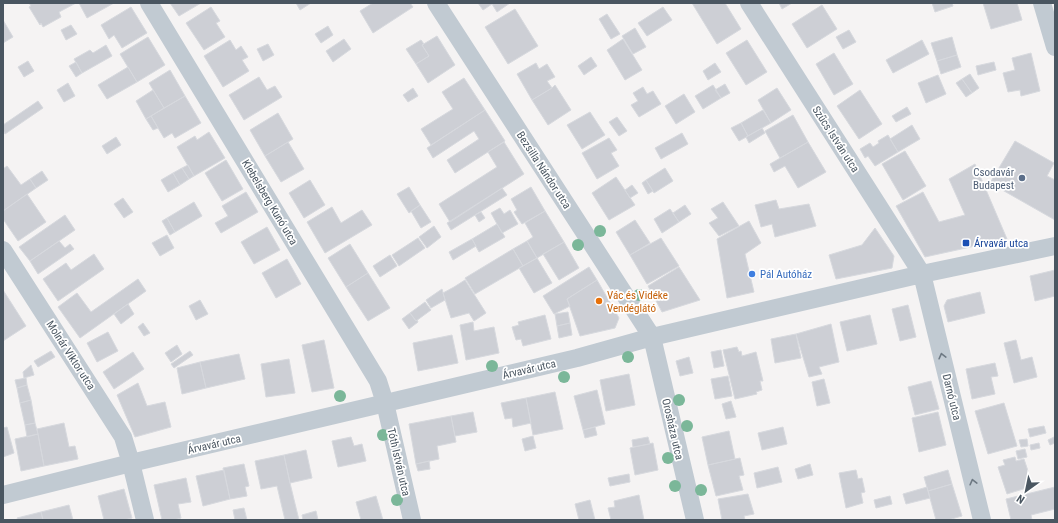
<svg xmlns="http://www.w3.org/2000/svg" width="1058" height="523" viewBox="0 0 1058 523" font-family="'Roboto Condensed',sans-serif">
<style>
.building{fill:#cdcfd5;stroke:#d7d9de}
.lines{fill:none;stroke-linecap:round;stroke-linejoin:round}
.street{stroke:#c1cad2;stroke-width:18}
.tree{fill:#7bb799}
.oneway{stroke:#6e7983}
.service-dot{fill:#5c6f8a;stroke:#fff;stroke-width:1.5}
.transit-dot{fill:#1a4fb4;stroke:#fff;stroke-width:1.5}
.shop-dot{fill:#3f7fe0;stroke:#fff;stroke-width:1.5}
.food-dot{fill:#e8710a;stroke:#fff;stroke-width:1.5}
.labels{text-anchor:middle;stroke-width:3.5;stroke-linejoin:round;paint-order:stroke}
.street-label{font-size:11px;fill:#4a5661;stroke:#fff}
.service-label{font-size:11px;fill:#4e5e75;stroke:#fff;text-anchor:end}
.transit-label{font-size:11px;fill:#164399;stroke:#fff;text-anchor:start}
.shop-label{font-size:11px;fill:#366cbe;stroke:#fff;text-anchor:start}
.food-label{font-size:11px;fill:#c56008;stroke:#fff;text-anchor:start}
</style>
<rect width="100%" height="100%" fill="#f5f3f3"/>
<path class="building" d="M 29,3 L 76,3 L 59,12 L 61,17 L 43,27 L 41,23 L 40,25 L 29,7 L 31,6 Z
M 79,3 L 114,3 L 87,18 Z
M 170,3 L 201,3 L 179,16 Z
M 296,3 L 311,3 L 300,10 Z
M 373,3 L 410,3 L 413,7 L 373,33 L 360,11 Z
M 478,3 L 510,3 L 497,12 L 492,4 L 483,10 Z
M 692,3 L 725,3 L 741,29 L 717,44 Z
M 779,3 L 792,3 L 782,9 Z
M 932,3 L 952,3 L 953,6 L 935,12 Z
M 983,3 L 1017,3 L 1022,20 L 991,29 Z
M 822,5 L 837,29 L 807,48 L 792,24 Z
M 131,7 L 147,33 L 122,48 L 114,35 L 109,39 L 101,25 Z
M 211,7 L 220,21 L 216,23 L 225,37 L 204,50 L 186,23 Z
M 663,7 L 672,20 L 647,36 L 638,23 Z
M 515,9 L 538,46 L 508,64 L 485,27 Z
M 607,14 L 620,34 L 611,39 L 599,19 Z
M 3,20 L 13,37 L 3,43 Z
M 71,25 L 77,34 L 66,40 L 61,30 Z
M 328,26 L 333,35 L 321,43 L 315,34 Z
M 635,28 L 646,47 L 633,54 L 622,36 Z
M 849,30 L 856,42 L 843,49 L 836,37 Z
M 437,36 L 455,65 L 428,83 L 416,64 L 429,56 L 422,45 Z
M 148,37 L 165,65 L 137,82 L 120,54 Z
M 952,37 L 957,55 L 937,61 L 931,43 Z
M 344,39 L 351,49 L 333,62 L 326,51 Z
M 623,39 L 642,70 L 625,80 L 607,50 Z
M 230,40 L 236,50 L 241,46 L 248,57 L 242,60 L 249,71 L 223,87 L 204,56 Z
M 421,40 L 424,44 L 422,45 L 429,56 L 416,64 L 406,49 Z
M 747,40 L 767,72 L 746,85 L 726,53 Z
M 922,40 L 929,54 L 893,73 L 886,60 Z
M 268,44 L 274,55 L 263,61 L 257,49 Z
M 106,45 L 112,56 L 82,73 L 74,59 L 90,50 L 93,53 Z
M 834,53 L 853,84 L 834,95 L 816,64 Z
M 1031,53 L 1040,91 L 1021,96 L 1020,90 L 1008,92 L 1003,73 L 1015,70 L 1012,58 Z
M 957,55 L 961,67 L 941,74 L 937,61 Z
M 591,57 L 597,66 L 584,75 L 578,66 Z
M 28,61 L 34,71 L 24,77 L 18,67 Z
M 76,62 L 82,73 L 76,77 L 69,66 Z
M 994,62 L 996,70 L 978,75 L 976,66 Z
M 536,63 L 539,69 L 547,64 L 555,77 L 547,81 L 552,88 L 532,100 L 517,74 Z
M 715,63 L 721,72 L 708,80 L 703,71 Z
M 128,67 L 137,82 L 107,99 L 98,85 Z
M 170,70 L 185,96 L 164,108 L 149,83 Z
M 970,74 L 979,88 L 972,93 L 962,79 Z
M 938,75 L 946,94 L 926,103 L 918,83 Z
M 259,77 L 267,90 L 275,86 L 282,97 L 244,120 L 229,95 Z
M 464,78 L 485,110 L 431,145 L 421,129 L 453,109 L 442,92 Z
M 962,79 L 972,93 L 966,97 L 956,83 Z
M 68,83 L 75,96 L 64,102 L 57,90 Z
M 725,84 L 730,93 L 721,98 L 715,90 Z
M 555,85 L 571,110 L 548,125 L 532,100 L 552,88 Z
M 713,85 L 721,98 L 703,109 L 695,96 Z
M 643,87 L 647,94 L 653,91 L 661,104 L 639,117 L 631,105 L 638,101 L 633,93 Z
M 413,88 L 418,96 L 408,102 L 403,95 Z
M 777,88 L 791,110 L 771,123 L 758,100 Z
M 153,90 L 164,108 L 146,119 L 136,101 Z
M 860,90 L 882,124 L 859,139 L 837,106 Z
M 684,94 L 695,112 L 676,124 L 665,106 Z
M 185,96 L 201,123 L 175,138 L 172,133 L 164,138 L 151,116 Z
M 38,101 L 43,108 L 5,134 L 3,130 L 3,125 Z
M 907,107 L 911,114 L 896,122 L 892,116 Z
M 485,110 L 505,141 L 455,173 L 447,160 L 479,139 L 474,131 L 433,158 L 427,148 Z
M 763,110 L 771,123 L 748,136 L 741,123 Z
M 590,112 L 605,135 L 582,149 L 567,125 Z
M 278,113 L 293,139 L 265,156 L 250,130 Z
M 793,115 L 808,142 L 780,158 L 765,131 Z
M 151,116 L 158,128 L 153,130 L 146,119 Z
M 617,117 L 627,131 L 619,136 L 609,122 Z
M 741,123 L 748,136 L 739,141 L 731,128 Z
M 912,125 L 920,139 L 898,152 L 890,139 Z
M 762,128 L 765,133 L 749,143 L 746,137 Z
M 209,132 L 225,158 L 194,176 L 177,147 L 195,136 L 197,140 Z
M 682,133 L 688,144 L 661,159 L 655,148 Z
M 888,135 L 898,152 L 875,166 L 868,156 L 865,158 L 860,149 L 870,143 L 873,147 L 879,143 L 878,141 Z
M 116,137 L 121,145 L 107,154 L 102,146 Z
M 609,138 L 617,150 L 611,153 L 619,166 L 597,179 L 582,153 Z
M 1015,141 L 1054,163 L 1047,176 L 1055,180 L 1055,220 L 990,183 Z
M 288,142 L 304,169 L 281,182 L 265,156 Z
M 504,142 L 524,174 L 450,222 L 439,204 L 497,167 L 488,152 Z
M 808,142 L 826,172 L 798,188 L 785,166 L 774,172 L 770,164 Z
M 905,151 L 926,186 L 903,200 L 882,164 Z
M 226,160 L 243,189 L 222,201 L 205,173 Z
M 975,164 L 1007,239 L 925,257 L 896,206 L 923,192 L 939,222 L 965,215 L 949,179 Z
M 188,165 L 194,176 L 189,179 L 182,168 Z
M 7,166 L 21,185 L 30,179 L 36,188 L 3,211 L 3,169 Z
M 182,168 L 189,179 L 180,185 L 173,173 Z
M 665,168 L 673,181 L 654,193 L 646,180 Z
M 42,171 L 48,180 L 36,188 L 30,179 Z
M 173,173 L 180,185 L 168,192 L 161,180 Z
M 616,177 L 635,205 L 609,220 L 592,193 Z
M 310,180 L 325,205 L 304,218 L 289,193 Z
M 646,180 L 653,191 L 648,194 L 642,183 Z
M 632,185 L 638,193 L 630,198 L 625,190 Z
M 409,187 L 420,205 L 409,213 L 397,194 Z
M 531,187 L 545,211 L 522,224 L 514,212 L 517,210 L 511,199 Z
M 502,188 L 507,195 L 451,230 L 447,223 Z
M 246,192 L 258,212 L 221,233 L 215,223 L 228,216 L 222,206 Z
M 27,194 L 46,222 L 18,241 L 3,219 L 3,211 Z
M 123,198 L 133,212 L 124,218 L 114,204 Z
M 776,200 L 779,209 L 809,204 L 816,226 L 775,237 L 772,224 L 761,227 L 755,205 Z
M 194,202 L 202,216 L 175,232 L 167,218 Z
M 723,202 L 739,226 L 719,236 L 709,223 L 718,218 L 711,209 Z
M 420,205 L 431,222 L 421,228 L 411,211 Z
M 685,205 L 691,214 L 679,222 L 673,213 Z
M 332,207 L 341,223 L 362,210 L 372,225 L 325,253 L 307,222 Z
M 500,208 L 504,214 L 510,210 L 518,224 L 502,233 L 491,213 Z
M 670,209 L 679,222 L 662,233 L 654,219 Z
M 545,211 L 564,242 L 537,258 L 527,241 L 533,237 L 525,223 Z
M 481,212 L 485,218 L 479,222 L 475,215 Z
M 65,215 L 75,230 L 30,261 L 19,247 Z
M 167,218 L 175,232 L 170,235 L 162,221 Z
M 635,220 L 650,243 L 630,255 L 616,232 Z
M 749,221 L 761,243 L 745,254 L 754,292 L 727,298 L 717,239 Z
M 497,224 L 505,237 L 479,252 L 472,239 Z
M 434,226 L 441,237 L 427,248 L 419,237 Z
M 267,227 L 280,250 L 254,264 L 241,242 Z
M 875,228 L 894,256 L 892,268 L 836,279 L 829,255 L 862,245 Z
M 167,235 L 174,248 L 160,256 L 152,243 Z
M 418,238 L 425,248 L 399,266 L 392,255 Z
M 661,238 L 679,266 L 647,284 L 630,255 Z
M 472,239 L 476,246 L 453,260 L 449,252 Z
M 59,241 L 65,248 L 70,244 L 74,249 L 38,274 L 30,261 Z
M 527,241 L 537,258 L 523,266 L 513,249 Z
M 564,242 L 579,268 L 559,280 L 543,254 Z
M 350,244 L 368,273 L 346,287 L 328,258 Z
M 513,249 L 523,266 L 475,294 L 465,278 Z
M 94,254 L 104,269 L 58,301 L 43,279 L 66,263 L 71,270 Z
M 390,255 L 397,266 L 380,277 L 373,266 Z
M 537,258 L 552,283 L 534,293 L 519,268 Z
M 287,259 L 301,284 L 276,298 L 262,273 Z
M 589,267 L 597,280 L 567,299 L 570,306 L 554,314 L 543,296 Z
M 679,267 L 700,300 L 662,312 L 648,286 Z
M 1055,270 L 1055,296 L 1035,301 L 1030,276 Z
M 368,273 L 390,308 L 368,321 L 346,287 Z
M 138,279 L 146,291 L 80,338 L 58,307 L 77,293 L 91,312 Z
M 465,280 L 486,313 L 474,321 L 469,313 L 451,318 L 443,293 L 454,287 Z
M 597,280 L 619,318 L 615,328 L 580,336 L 567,299 Z
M 442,289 L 445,300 L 431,308 L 426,300 Z
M 3,290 L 26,326 L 3,341 Z
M 980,292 L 985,313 L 948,322 L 944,306 L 947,300 Z
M 200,300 L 208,314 L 196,320 L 189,306 Z
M 425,302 L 431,310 L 416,321 L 410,313 Z
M 128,304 L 134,314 L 121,324 L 114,314 Z
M 908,305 L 916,337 L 900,341 L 892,309 Z
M 568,312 L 570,323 L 557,326 L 555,314 Z
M 410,313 L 416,321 L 417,320 L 418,322 L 409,329 L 402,319 Z
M 545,315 L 551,339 L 523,346 L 521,339 L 516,340 L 512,327 L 519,325 L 518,322 Z
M 870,315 L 877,344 L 847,351 L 840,322 Z
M 473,322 L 474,331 L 494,327 L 499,353 L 466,360 L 460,325 Z
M 143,323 L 150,333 L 144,336 L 138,327 Z
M 570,323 L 572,335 L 559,338 L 557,326 Z
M 831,324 L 839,362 L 819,367 L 822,374 L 809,377 L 796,334 Z
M 108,332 L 118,351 L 97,362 L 87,343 Z
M 796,334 L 801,358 L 775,363 L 771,339 Z
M 452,335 L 458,363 L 418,371 L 413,343 Z
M 324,340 L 334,388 L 312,392 L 302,345 Z
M 1016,340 L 1021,360 L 1032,357 L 1037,377 L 1014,383 L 1004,343 Z
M 177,345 L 182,354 L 171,362 L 165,353 Z
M 737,347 L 739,352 L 741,351 L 742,356 L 756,352 L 763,381 L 760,381 L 762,390 L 756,392 L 757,394 L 735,399 L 723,350 Z
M 721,350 L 724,366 L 714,368 L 711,352 Z
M 51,351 L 55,357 L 38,367 L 34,361 Z
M 190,351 L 193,355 L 174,368 L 171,364 Z
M 133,352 L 144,369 L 114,389 L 103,372 Z
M 239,354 L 245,379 L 206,388 L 200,362 Z
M 689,357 L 693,373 L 680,376 L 676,361 Z
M 289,359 L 295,393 L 266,397 L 261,364 Z
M 200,362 L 206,388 L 182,394 L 177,368 Z
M 995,363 L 998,376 L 991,377 L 995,394 L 972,399 L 966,369 Z
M 31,365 L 34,375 L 24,378 L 23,372 Z
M 629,374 L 635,405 L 606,411 L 600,380 Z
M 728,376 L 732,396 L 715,399 L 711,379 Z
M 26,378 L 27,385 L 17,388 L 15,380 Z
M 824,379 L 830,403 L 817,406 L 812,382 Z
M 931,381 L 939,409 L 915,415 L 908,387 Z
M 138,383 L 147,406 L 165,402 L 171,427 L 135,437 L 117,395 Z
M 27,385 L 31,400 L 20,403 L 17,388 Z
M 597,390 L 605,424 L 583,430 L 574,396 Z
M 555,392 L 563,429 L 533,435 L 526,398 Z
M 526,398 L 531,423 L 513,427 L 512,418 L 505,419 L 501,403 Z
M 31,400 L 35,423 L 25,425 L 20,403 Z
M 731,401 L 736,417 L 726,419 L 722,404 Z
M 1004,403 L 1017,446 L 988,454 L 975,411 Z
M 473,412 L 477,432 L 455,436 L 451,416 Z
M 938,412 L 946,445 L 919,452 L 912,418 Z
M 451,416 L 456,442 L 437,446 L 439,459 L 416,464 L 409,424 Z
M 35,423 L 38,434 L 27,437 L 25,425 Z
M 64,423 L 69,447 L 75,446 L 78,459 L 44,466 L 37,429 Z
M 1044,426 L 1046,433 L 1030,437 L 1028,429 Z
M 7,427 L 14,453 L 3,457 L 3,428 Z
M 595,427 L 597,435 L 585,438 L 583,430 Z
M 783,427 L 787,444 L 762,450 L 758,433 Z
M 729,431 L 735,459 L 708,465 L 702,437 Z
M 38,434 L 44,466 L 21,471 L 15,439 Z
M 533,436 L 536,448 L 525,451 L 522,439 Z
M 351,437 L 354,446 L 362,444 L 366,461 L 338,467 L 332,441 Z
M 648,437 L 650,444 L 633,447 L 632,440 Z
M 1054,437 L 1055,443 L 1050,445 L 1048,440 Z
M 1027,439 L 1028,446 L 1021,447 L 1019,440 Z
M 653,443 L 658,470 L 635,475 L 630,448 Z
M 1039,443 L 1040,448 L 1031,450 L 1030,445 Z
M 1025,449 L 1027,457 L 1018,459 L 1016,451 Z
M 306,450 L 312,478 L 290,483 L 284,455 Z
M 284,455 L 290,483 L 299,520 L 285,520 L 277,486 L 261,489 L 255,461 Z
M 1015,457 L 1016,461 L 1024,459 L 1033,486 L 1007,494 L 998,467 L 1005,465 L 1003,460 Z
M 740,458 L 744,475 L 739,476 L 743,490 L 716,496 L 708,465 Z
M 429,461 L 430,469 L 418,471 L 416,464 Z
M 244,464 L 249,486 L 245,487 L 247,496 L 230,499 L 223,468 Z
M 810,464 L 813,475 L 798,479 L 795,469 Z
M 778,467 L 782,482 L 757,488 L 754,473 Z
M 224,470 L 230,499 L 203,506 L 196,476 Z
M 856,470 L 858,479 L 862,478 L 865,492 L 861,493 L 863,503 L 846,508 L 839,473 Z
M 948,470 L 952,484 L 928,491 L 924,477 Z
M 629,474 L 630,482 L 610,486 L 608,478 Z
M 186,478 L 191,502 L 178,504 L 181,518 L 174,520 L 162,520 L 154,485 Z
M 952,484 L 962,516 L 948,520 L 936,520 L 928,491 Z
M 927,487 L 930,498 L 906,504 L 903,494 Z
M 1055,487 L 1055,509 L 1031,515 L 1032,520 L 1011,520 L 1006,499 Z
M 124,489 L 132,518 L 124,520 L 104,520 L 98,496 Z
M 748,494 L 754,514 L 744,516 L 745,520 L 722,520 L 718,499 Z
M 639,495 L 644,520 L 611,520 L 608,508 L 615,507 L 614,501 Z
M 376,496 L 383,520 L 361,520 L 356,502 Z
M 890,496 L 892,504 L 876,508 L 874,500 Z
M 590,500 L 595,520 L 579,520 L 575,504 Z
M 69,505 L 73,520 L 43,520 L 41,512 Z
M 244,508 L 247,520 L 235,520 L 233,510 Z
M 316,511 L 318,520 L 303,520 L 302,515 Z
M 41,512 L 43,520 L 18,520 L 17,518 Z"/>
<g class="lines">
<path class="street" d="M 149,3 L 378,381 L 385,403 L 412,520
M 436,3 L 652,337 L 695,520
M 749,3 L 922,274 L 982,520
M 1042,3 L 1055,47
M 3,250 L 123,437 L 131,463 L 145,520
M 3,495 L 131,463 L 577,358 L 652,337 L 922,274 L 1055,246"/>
</g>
<g class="tree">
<circle cx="600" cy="231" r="6"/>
<circle cx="578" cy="245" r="6"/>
<circle cx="639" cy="295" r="6"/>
<circle cx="628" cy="357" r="6"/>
<circle cx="492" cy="366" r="6"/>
<circle cx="564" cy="377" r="6"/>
<circle cx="340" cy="396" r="6"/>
<circle cx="679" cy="400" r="6"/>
<circle cx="687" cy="426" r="6"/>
<circle cx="383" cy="435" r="6"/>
<circle cx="668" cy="458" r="6"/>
<circle cx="675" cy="486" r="6"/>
<circle cx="701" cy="490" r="6"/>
<circle cx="397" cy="500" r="6"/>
</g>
<defs><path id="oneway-chevron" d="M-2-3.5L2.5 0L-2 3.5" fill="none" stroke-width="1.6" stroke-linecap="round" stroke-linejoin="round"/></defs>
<g class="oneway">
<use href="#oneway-chevron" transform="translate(942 356) rotate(-104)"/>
<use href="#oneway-chevron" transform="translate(973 482) rotate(-104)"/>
</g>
<circle class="service-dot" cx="1022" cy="178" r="4"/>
<rect class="transit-dot" x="962" y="239" width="8" height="8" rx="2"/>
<circle class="shop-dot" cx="752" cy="274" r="4"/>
<circle class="food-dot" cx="599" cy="301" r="4"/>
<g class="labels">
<g class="street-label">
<text transform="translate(836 139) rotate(57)" y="4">Szűcs István utca</text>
<text transform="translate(544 170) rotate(57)" y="4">Bezsilla Nándor utca</text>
<text transform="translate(270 202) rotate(59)" y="4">Klebelsberg Kunó utca</text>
<text transform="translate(71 355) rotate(57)" y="4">Molnár Viktor utca</text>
<text transform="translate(529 369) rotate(-13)" y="4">Árvavár utca</text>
<text transform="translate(952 397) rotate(76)" y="4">Darnó utca</text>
<text transform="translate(673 429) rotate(77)" y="4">Orosháza utca</text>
<text transform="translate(214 444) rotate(-13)" y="4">Árvavár utca</text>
<text transform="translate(399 462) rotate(77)" y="4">Tóth István utca</text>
</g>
<g class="service-label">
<text x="1014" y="176">Csodavár<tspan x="1014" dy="13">Budapest</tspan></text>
</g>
<g class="transit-label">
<text x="974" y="247">Árvavár utca</text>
</g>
<g class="shop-label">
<text x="760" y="278">Pál Autóház</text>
</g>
<g class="food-label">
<text x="607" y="299">Vác és Vidéke<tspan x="607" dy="13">Vendéglátó</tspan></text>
</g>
</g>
<rect width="1058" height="523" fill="none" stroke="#4a5661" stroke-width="8"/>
<g transform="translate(1026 491) rotate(213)" stroke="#ffffff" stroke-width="3" paint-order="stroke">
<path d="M0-3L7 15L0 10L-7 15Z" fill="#4a5661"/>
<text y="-6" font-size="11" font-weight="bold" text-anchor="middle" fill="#4a5661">N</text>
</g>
</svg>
